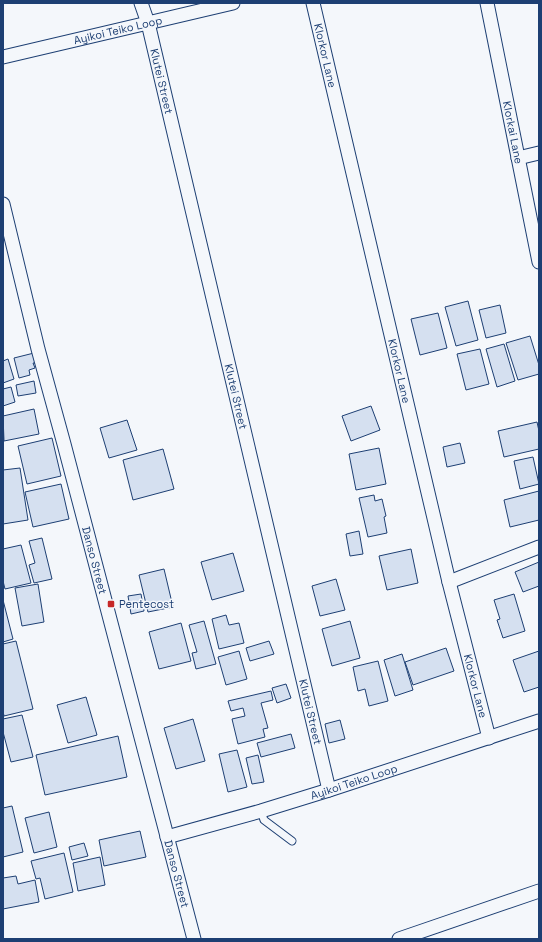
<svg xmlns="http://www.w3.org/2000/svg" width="542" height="942" viewBox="0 0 542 942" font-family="'Space Grotesk',sans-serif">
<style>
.building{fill:#d5e0f0;stroke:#1d3f73}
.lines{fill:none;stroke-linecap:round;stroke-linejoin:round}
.service-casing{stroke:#1d3f73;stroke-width:9}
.minor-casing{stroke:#1d3f73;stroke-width:15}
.service{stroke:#f4f7fb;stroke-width:7}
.minor{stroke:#f4f7fb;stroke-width:13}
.poi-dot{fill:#c62828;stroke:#f4f7fb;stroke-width:1.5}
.labels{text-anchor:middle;stroke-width:3;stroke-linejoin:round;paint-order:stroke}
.street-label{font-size:11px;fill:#1d3f73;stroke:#f4f7fb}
.poi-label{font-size:11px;fill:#1d3f73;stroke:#f4f7fb;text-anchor:start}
</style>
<rect width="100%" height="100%" fill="#f4f7fb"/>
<path class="building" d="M 468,301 L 478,340 L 456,346 L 445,307 Z
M 500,305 L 506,333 L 486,338 L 479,310 Z
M 438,313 L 447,348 L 420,355 L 411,319 Z
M 530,336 L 539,365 L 539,374 L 518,380 L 506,343 Z
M 504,344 L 515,381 L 497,387 L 486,349 Z
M 480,349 L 489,384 L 466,390 L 457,354 Z
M 34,353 L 37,363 L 33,363 L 35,368 L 29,370 L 30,375 L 19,378 L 14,358 Z
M 8,359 L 14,379 L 3,383 L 3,361 Z
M 34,381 L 36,393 L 18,396 L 16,385 Z
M 11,387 L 15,402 L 3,406 L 3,389 Z
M 371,406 L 380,430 L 351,441 L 342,416 Z
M 34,409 L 39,434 L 4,441 L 3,416 Z
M 127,420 L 137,450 L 109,458 L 100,428 Z
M 537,422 L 539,431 L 539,449 L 504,457 L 498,431 Z
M 52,438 L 61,476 L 27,484 L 18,446 Z
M 460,443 L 465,463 L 447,467 L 443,447 Z
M 379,448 L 386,484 L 356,490 L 349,454 Z
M 163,449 L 174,489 L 133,500 L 123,460 Z
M 533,457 L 539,484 L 520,489 L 514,461 Z
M 20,468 L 28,520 L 3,524 L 3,470 Z
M 61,484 L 69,519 L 33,527 L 25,492 Z
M 539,491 L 539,520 L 510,527 L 504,500 Z
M 374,495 L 375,501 L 382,499 L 386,516 L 384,517 L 387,533 L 368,537 L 359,498 Z
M 359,531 L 363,554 L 350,556 L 346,534 Z
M 42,538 L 52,579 L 34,583 L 29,565 L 35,563 L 29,541 Z
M 21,545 L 31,583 L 5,589 L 3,581 L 3,549 Z
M 411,549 L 418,583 L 387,590 L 379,556 Z
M 233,553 L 244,591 L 212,600 L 201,562 Z
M 539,562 L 539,586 L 523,592 L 515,572 Z
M 164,569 L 173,607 L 148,612 L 139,575 Z
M 336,579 L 345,610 L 320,616 L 312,586 Z
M 38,584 L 44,622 L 22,626 L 15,588 Z
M 141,594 L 144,611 L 131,614 L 128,596 Z
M 514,594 L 525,631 L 503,638 L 497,620 L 500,619 L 494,600 Z
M 3,600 L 13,639 L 3,642 Z
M 226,615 L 229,625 L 239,623 L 244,643 L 219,649 L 212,619 Z
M 204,621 L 216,664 L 196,669 L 192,653 L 197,652 L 189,625 Z
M 350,621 L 360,658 L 332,666 L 322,629 Z
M 181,623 L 191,661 L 159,669 L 149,632 Z
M 16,641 L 33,709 L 4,716 L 3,711 L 3,644 Z
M 269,641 L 274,654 L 250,661 L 246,648 Z
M 446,648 L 454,671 L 413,685 L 405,662 Z
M 239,651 L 247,679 L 226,685 L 218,657 Z
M 539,651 L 539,687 L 524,692 L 513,660 Z
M 402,654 L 413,690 L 395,696 L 384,660 Z
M 378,661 L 388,701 L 369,706 L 365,689 L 358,691 L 353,667 Z
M 286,684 L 291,698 L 277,703 L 272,688 Z
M 271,691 L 273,700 L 261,703 L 268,728 L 263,729 L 265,737 L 238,744 L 232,719 L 245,716 L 243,708 L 231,711 L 228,701 Z
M 86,697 L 97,735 L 68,743 L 57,705 Z
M 22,715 L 33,757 L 11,762 L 3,732 L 3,719 Z
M 193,719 L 205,761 L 176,769 L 164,728 Z
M 340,720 L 345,739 L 329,743 L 325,724 Z
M 291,734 L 295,748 L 261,757 L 257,743 Z
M 118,736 L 127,777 L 45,795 L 36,755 Z
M 237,750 L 247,787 L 228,792 L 219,754 Z
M 258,755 L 264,782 L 252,784 L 246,758 Z
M 12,806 L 23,852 L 3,857 L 3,808 Z
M 49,812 L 57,847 L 34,853 L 25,818 Z
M 140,831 L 146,857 L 104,866 L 99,840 Z
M 84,843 L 88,856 L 72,860 L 69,847 Z
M 64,853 L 73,892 L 45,899 L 40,878 L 36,879 L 31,861 Z
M 100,857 L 105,885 L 78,891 L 73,863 Z
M 16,876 L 18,884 L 35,880 L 39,902 L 3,909 L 3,878 Z"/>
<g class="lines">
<defs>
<path id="service" d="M 261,811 L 264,820 L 292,841"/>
<g id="minor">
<path id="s1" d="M 141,3 L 148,23 L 329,790"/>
<path id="s2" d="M 313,3 L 449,582 L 489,738"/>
<path id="s3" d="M 487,3 L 539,262"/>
<path id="s4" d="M 3,57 L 233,3"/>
<path d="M 518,158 L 539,153"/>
<path id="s5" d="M 3,204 L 38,349 L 64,444 L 194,939"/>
<path d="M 449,582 L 539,547"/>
<path id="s6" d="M 167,837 L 261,811 L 329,790 L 539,721"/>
<path d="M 399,939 L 539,891"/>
</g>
</defs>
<use href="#service" class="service-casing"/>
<use href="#minor" class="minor-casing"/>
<use href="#service" class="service"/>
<use href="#minor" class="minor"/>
</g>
<rect class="poi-dot" x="107" y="600" width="8" height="8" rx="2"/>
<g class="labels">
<g class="street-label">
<text dy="4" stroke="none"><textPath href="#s4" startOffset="118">Ayikoi Teiko Loop</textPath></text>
<text dy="4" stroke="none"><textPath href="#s2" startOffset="54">Klorkor Lane</textPath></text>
<text dy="4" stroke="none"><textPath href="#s1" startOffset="81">Klutei Street</textPath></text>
<text dy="4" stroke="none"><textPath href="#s3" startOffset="132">Klorkai Lane</textPath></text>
<text dy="4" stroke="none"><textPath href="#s2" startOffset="378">Klorkor Lane</textPath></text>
<text dy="4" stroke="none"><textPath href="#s1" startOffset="405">Klutei Street</textPath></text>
<text dy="4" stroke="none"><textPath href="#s5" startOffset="368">Danso Street</textPath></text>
<text dy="4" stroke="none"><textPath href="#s2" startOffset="702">Klorkor Lane</textPath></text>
<text dy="4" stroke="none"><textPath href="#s1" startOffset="729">Klutei Street</textPath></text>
<text dy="4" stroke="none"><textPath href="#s6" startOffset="195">Ayikoi Teiko Loop</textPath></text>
<text dy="4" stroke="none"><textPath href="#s5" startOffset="692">Danso Street</textPath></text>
</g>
<g class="poi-label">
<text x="119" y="608">Pentecost</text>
</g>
</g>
<rect width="542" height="942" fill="none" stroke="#1d3f73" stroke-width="8"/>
</svg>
